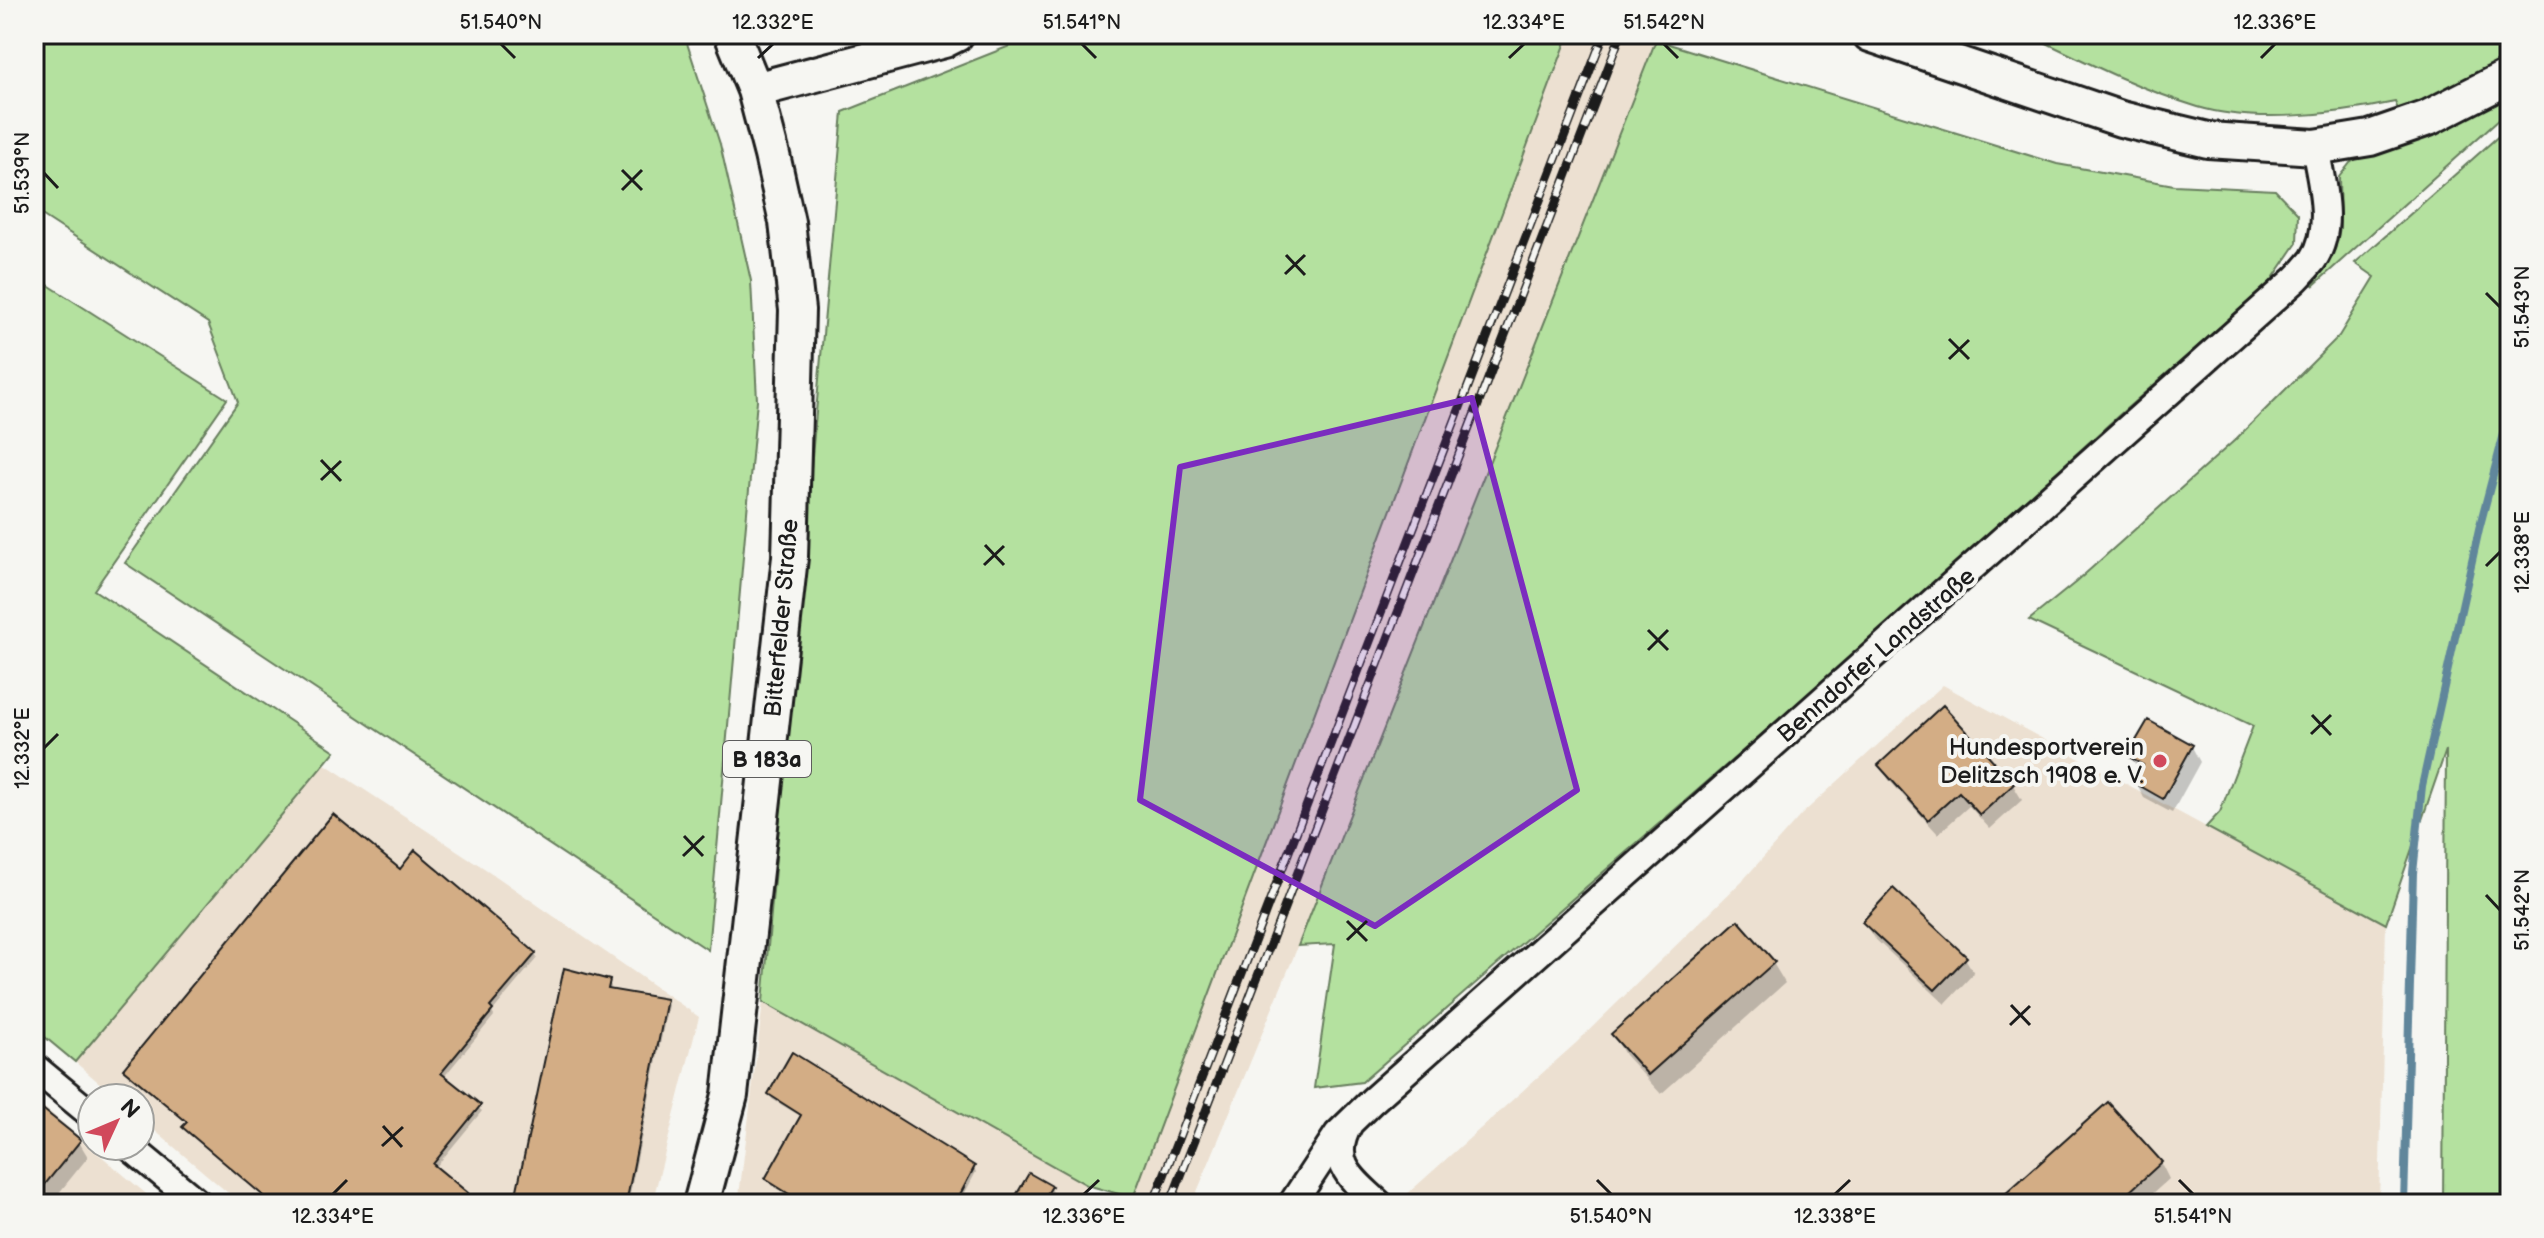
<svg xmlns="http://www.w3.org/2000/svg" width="2544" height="1238" viewBox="0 0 2544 1238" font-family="'Balsamiq Sans',sans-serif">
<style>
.built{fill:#ece0d1}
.green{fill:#b4e19f;stroke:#687e5e;stroke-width:2}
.shadow{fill:#0003}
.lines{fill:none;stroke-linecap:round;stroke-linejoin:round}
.stream{stroke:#61869b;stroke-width:8}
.building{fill:#d3ad85;stroke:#1c1c1c;stroke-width:2}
.minor-casing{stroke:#1c1c1c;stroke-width:32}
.major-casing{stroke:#1c1c1c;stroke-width:40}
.minor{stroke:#f6f6f2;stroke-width:26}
.major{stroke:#f6f6f2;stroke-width:34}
.rail-casing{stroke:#1c1c1c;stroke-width:9}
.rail{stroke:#f6f6f2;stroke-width:6;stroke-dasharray:18;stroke-linecap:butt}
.marked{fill:#7b2cbf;fill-opacity:0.2;stroke:#7b2cbf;stroke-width:6;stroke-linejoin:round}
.ticks{fill:none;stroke:#1c1c1c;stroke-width:3}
.poi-dot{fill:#d1495b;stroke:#f6f6f2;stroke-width:3}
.labels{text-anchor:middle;stroke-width:8;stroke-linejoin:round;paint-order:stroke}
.shield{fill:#f6f6f2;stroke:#5d5d5c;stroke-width:2}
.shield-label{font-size:22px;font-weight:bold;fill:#1c1c1c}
.street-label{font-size:24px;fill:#1c1c1c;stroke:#f6f6f2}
.poi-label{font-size:24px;fill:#1c1c1c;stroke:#f6f6f2;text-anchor:end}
.neatline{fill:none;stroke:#1c1c1c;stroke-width:3}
.ticks-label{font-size:20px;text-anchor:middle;fill:#1c1c1c}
</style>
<rect width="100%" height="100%" fill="#f6f6f2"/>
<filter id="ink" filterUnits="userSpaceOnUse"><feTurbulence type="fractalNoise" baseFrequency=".0125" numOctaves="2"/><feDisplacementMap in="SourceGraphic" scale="16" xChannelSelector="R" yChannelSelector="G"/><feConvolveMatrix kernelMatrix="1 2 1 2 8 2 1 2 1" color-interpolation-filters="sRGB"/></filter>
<g filter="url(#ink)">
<path class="built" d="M 1569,34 L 1659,34 L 1298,946 L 1192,1204 L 1131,1204 Z
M 1943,685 L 2386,924 L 2379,1204 L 1396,1204 L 1576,1043 L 1744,879 L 1801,815 Z
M 325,764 L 490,872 L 699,1017 L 652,1204 L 241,1204 L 140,1118 L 140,1098 L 117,1098 L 75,1062 Z
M 763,1002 L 1087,1185 L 1074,1204 L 738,1204 Z
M 34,1099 L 158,1204 L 34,1204 Z"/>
<path class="green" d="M 34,34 L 684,34 L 720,144 L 751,281 L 757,400 L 708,950 L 125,563 L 238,402 L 208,323 L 34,210 Z
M 1040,34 L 1569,34 L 1133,1198 L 1087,1185 L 763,1002 L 843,112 Z
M 2028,34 L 2510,34 L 2510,62 L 2470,84 L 2399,112 L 2395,102 C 2338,114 2255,124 2198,107 C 2139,89 2084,61 2028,34 Z
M 1656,40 L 2057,164 L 2174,185 L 2275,190 L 2298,214 L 2297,243 L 2269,284 L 2117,417 L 1892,621 L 1362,1082 L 1314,1088 L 1335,944 L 1298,946 Z
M 2510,93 L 2510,109 L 2313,286 L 2335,249 L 2340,228 L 2339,177 L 2350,163 L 2362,155 Z
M 2510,126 L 2510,1204 L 2443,1204 L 2446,750 L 2386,924 L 2206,827 L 2220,812 L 2253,726 L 2029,620 L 2076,582 L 2235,440 L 2339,336 L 2375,277 L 2355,263 Z
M 34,276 L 227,399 L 94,590 L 335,751 L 75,1062 L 34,1028 Z"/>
<path class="shadow" d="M 2192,747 L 2200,762 L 2172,813 L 2144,798 L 2136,782 L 2141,773 L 2130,756 Z
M 1880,765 L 2013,785 L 2022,800 L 1990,829 L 1969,806 L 1938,834 L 1889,780 Z
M 400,872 L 535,954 L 537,958 L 492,1012 L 494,1016 L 443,1078 L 482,1111 L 435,1168 L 469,1198 L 464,1204 L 273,1204 L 187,1132 L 185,1128 L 189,1123 L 125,1069 Z
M 1864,922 L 1965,958 L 1974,973 L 1945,1004 L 1873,937 Z
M 1773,963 L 1785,983 L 1661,1094 L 1625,1055 L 1613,1034 Z
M 608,982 L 611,986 L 610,991 L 666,1001 L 668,1005 L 628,1204 L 516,1204 Z
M 770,1094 L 974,1168 L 976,1172 L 959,1204 L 776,1204 L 783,1192 L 770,1184 L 768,1179 L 802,1117 L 772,1099 Z
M 34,1105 L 79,1142 L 88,1157 L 50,1204 L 34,1204 Z
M 2108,1105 L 2161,1163 L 2169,1179 L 2141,1204 L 1997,1204 Z
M 1051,1188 L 1053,1192 L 1046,1204 L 1013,1204 Z"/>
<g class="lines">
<path class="stream" d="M 2404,1204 L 2413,873 L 2422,786 L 2479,529 L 2510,411"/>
</g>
<path class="building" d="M 1943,705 L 2014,784 L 1980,815 L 1959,792 L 1928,820 L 1878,765 Z
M 2148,720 L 2193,745 L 2163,799 L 2133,782 L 2143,765 L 2127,756 Z
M 333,814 L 400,869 L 415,850 L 536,953 L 490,1007 L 493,1010 L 441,1073 L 481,1105 L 433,1164 L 468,1193 L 459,1204 L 273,1204 L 182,1127 L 187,1122 L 123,1069 Z
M 1893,888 L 1967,957 L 1935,990 L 1862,922 Z
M 1738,920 L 1775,962 L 1648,1075 L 1611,1034 Z
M 564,968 L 610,980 L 608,989 L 667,999 L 626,1204 L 514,1204 Z
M 792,1052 L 975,1166 L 955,1204 L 805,1204 L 765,1179 L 801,1115 L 768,1094 Z
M 34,1102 L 81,1140 L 34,1198 Z
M 2108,1102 L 2162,1162 L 2116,1204 L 1994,1204 Z
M 1029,1173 L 1052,1186 L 1041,1204 L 1011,1204 Z"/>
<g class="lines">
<defs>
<path id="minor" d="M 34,1067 L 92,1115
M 1349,1124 C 1327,1162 1353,1180 1379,1204
M 129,1146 L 199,1204
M 1292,1204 L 1338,1134 L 1372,1101 L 2296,279 C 2302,273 2308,266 2313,260 C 2335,228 2321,182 2315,147"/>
<path id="major" d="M 1870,34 L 2121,119 L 2208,140 L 2315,147 L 2370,138 L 2428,118 L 2510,76
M 755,90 L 944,40 L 956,34
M 701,1204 L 730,1095 L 790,557 L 797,310 L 787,222 L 772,155 L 755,90 L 732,34"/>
</defs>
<use href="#minor" class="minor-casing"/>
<use href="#major" class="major-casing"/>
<use href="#minor" class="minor"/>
<use href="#major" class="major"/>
<defs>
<path id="rail" d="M 1153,1204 L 1604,34
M 1170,1204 L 1621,34"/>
</defs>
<use href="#rail" class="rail-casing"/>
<use href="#rail" class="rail"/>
</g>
</g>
<path class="marked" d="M 1472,398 L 1577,790 L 1375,926 L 1140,800 L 1180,467 Z"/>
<path class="ticks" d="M 501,44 L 515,58M 1082,44 L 1096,58M 1664,44 L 1678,58M 758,58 L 773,44M 1509,58 L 1524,44M 2261,58 L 2275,44M 622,170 L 642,190M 44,173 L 58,188M 622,190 L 642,170M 1286,255 L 1305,275M 1285,274 L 1305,255M 2486,293 L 2500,307M 1949,339 L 1969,359M 1949,359 L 1969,340M 321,460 L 341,481M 321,480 L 341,461M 985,545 L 1004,565M 984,565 L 1004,546M 2486,566 L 2500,552M 1648,630 L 1668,650M 1648,650 L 1668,630M 2312,715 L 2331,735M 2311,734 L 2331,715M 44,748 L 58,734M 684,836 L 703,856M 683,856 L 704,836M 2486,895 L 2500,910M 1347,921 L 1367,941M 1347,940 L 1367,921M 2011,1005 L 2030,1025M 2010,1025 L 2030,1006M 383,1126 L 402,1147M 382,1146 L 403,1127M 1597,1180 L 1611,1194M 2179,1180 L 2193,1194M 333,1194 L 347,1180M 1084,1194 L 1099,1180M 1835,1194 L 1850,1180"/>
<circle class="poi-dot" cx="2160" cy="761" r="8"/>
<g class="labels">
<rect class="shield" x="723" y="741" width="88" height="36" rx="6"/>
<g class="shield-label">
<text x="767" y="767">B 183a</text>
</g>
<g class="street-label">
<text transform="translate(781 618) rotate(-85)" y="8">Bitterfelder Straße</text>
<text transform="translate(1876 655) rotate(-41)" y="8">Benndorfer Landstraße</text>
</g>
<g class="poi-label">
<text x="2144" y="755">Hundesportverein<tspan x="2144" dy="28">Delitzsch 1908 e. V.</tspan></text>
</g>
</g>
<rect width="2544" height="1238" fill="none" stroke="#f6f6f2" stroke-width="88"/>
<g transform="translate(116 1122) rotate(46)"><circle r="38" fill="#f6f6f2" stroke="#9f9f9c" stroke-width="2"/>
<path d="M0-6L14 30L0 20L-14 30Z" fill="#d1495b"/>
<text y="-12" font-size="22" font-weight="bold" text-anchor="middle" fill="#1c1c1c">N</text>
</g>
<rect x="44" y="44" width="2456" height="1150" class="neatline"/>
<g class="ticks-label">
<text x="501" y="29">51.540°N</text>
<text x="773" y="29">12.332°E</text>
<text x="1082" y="29">51.541°N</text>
<text x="1524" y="29">12.334°E</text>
<text x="1664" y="29">51.542°N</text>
<text x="2275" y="29">12.336°E</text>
<text transform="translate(22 173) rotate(-90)" y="7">51.539°N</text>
<text transform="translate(2522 307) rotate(-90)" y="7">51.543°N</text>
<text transform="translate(2522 552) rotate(-90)" y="7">12.338°E</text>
<text transform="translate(22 748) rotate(-90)" y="7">12.332°E</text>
<text transform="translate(2522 910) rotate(-90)" y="7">51.542°N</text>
<text x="333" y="1223">12.334°E</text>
<text x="1084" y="1223">12.336°E</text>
<text x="1611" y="1223">51.540°N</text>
<text x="1835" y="1223">12.338°E</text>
<text x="2193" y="1223">51.541°N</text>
</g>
</svg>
